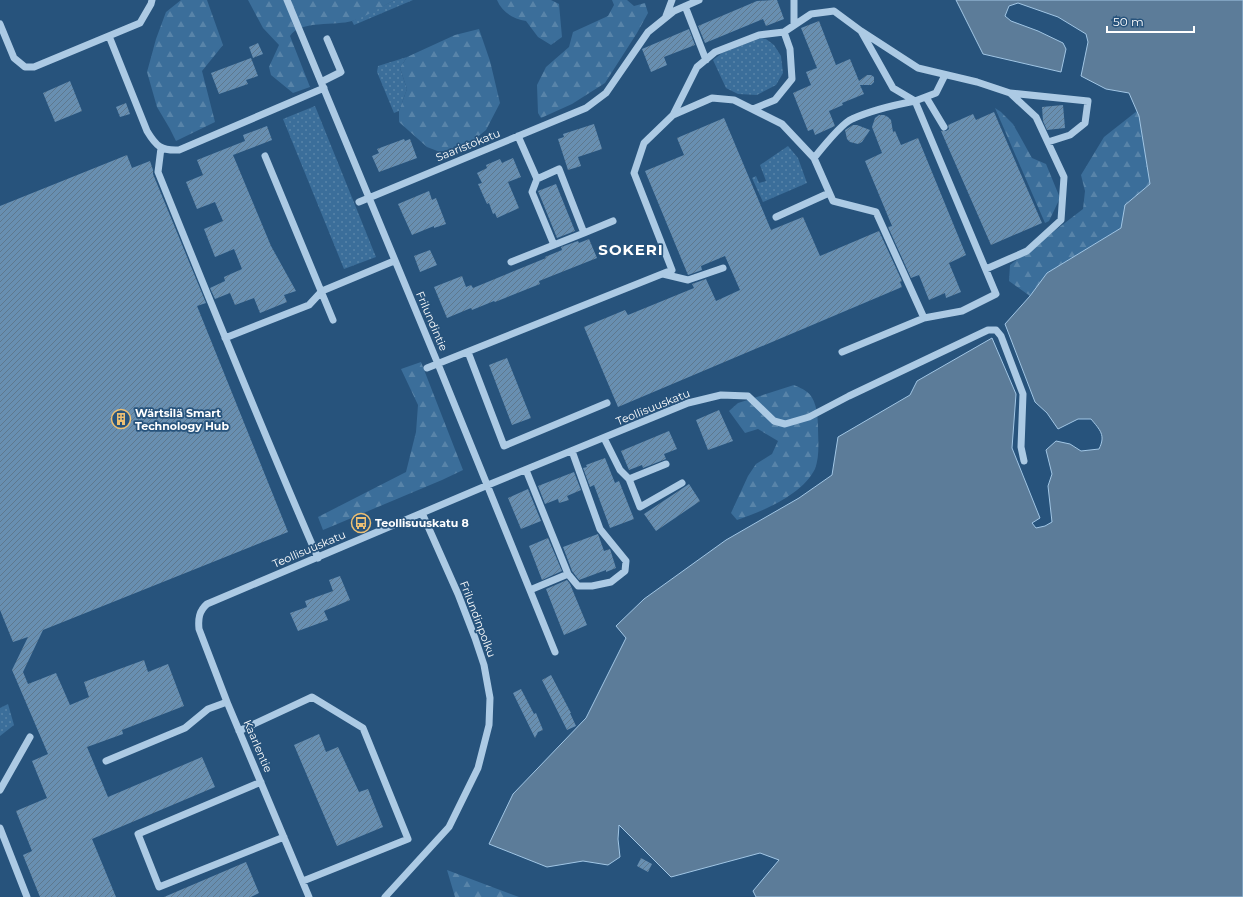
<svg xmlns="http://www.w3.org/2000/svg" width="1243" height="897" viewBox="0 0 1243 897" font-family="Montserrat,sans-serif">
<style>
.grass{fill:url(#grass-dots)}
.forest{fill:url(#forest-firs)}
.water{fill:#5c7c99;stroke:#a1c6e5}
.building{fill:url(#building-hatch)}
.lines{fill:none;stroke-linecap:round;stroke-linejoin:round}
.minor{stroke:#accae4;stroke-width:7}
.labels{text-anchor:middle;stroke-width:3.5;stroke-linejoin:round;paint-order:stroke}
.street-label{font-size:11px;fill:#fff;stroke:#27537c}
.poi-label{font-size:11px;font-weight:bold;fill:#fff;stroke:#27537c;text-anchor:start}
.district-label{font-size:15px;font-weight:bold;letter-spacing:1px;fill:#fff;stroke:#27537c}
</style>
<defs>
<pattern id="grass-dots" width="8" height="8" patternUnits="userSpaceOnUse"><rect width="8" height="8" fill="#3b6e9a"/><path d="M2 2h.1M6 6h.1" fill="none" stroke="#5884a9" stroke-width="1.8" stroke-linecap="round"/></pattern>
<pattern id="forest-firs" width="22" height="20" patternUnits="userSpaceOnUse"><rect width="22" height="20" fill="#3b6e9a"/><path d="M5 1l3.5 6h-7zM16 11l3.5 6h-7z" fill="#5884a9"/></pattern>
<pattern id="building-hatch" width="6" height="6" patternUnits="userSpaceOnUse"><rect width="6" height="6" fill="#688fb1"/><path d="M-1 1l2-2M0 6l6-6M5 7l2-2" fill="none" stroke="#5e788e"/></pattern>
</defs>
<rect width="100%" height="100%" fill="#27537c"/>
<path class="grass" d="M 395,0 L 413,0 L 354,25 L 352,21 Z
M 761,38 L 766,39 L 774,45 L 781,56 L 783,73 L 776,85 L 757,95 L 738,94 L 726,88 L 713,60 L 722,53 Z
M 407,57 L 400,68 L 407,89 L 399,111 L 394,113 L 377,72 L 378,66 Z
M 315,106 L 376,257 L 344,269 L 283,119 Z
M 788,146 L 798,158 L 807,183 L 763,202 L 752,178 L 756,176 L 759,183 L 766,181 L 760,165 Z
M 8,704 L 14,725 L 0,736 L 0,708 Z"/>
<path class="forest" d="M 181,0 L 207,0 L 223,45 L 202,71 L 215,122 L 176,141 L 170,129 L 157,107 L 147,72 L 156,39 L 166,12 Z
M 248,0 L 395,0 C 383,6 365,17 352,21 C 336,26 300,20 290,36 L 310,87 L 293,93 L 271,75 L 269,67 L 279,45 L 263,28 Z
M 497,0 L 551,0 L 559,4 L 562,37 L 551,45 L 538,37 L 526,21 C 513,19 502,12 497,0 Z
M 612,0 L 627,0 L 634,6 L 645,3 L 648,13 L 637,33 L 605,83 L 572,104 L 541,118 L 538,113 L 537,85 L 546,67 L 569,47 L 573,32 L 608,16 L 614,5 Z
M 479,29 L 490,61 L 500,103 L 486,130 L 470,143 L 440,152 L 427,147 L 399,122 L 399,111 L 407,89 L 400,68 L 407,57 L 455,35 Z
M 995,108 L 1001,112 L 1013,124 L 1032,158 L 1046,164 L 1060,198 L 1049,221 L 1045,223 Z
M 1137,111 L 1139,116 L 1150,184 L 1125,205 L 1121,228 L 1047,273 L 1030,296 L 1009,281 L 1010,265 L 1083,209 L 1085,191 L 1081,175 L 1104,137 Z
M 421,362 L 463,470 L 442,480 L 323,530 L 318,517 L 406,472 L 416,432 L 418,405 L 401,369 Z
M 794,385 C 798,387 804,389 807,392 C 816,398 818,416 818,426 C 818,439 820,456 815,469 C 802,495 763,511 737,520 L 731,513 L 748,476 L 756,464 L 772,454 L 778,441 L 758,429 L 745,433 L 729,411 L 738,403 Z
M 447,870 L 519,897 L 455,897 Z"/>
<path class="water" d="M 956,0 L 1243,0 L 1243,897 L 756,897 L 753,891 L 779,860 L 760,853 L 671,877 L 619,825 L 618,839 L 620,857 L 608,865 L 583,861 L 547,867 L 489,844 L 513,794 L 586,718 L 626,638 L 616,626 L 644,599 L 726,540 L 799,498 L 832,475 L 838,437 L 910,395 L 917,381 L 992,338 L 1016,394 L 1012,448 L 1040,518 L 1032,523 L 1036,528 L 1045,526 L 1052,522 L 1048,486 L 1052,474 L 1046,450 L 1056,441 L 1070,444 L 1081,451 L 1099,449 C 1106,435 1100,430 1091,419 L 1078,419 L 1058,429 L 1047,413 L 1035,402 L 1005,324 L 1030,296 L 1047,273 L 1121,228 L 1125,205 L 1150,184 L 1139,116 L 1129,93 L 1106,89 L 1081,76 L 1088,42 L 1086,34 L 1058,17 L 1018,3 L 1009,6 L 1005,16 L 1011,21 L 1038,31 L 1063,43 L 1066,49 L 1061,72 L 983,54 Z"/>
<path class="building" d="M 773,0 L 777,0 L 784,19 L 766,26 L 763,19 L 705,43 L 698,26 L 757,1 Z
M 819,21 L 836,65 L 850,59 L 859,81 L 867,75 L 871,75 L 874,77 L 874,82 L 871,85 L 860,85 L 864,94 L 842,103 L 843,105 L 829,111 L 835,126 L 815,135 L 813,129 L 808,131 L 793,93 L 811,85 L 806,72 L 817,68 L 801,28 Z
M 689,29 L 695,45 L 664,57 L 667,65 L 651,72 L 642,49 Z
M 258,43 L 263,54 L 253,58 L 249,47 Z
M 251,58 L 258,76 L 246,80 L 248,84 L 219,94 L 211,73 Z
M 70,81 L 82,111 L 55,122 L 43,93 Z
M 126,103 L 130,114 L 120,117 L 116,107 Z
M 1063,105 L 1065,128 L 1047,130 L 1043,121 L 1042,107 Z
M 994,112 L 1042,223 L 991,245 L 941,131 L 946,131 L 949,129 L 948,125 L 973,114 L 976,120 Z
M 879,115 L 884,115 L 888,117 L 891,120 L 893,132 L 895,131 L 901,145 L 918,138 L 966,255 L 949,263 L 961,292 L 946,298 L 945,293 L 929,300 L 919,275 L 911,278 L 888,227 L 892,226 L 865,161 L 882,153 L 872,127 L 875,118 Z
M 724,118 L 771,230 L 803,217 L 820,256 L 879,231 L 902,281 L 900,282 L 902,287 L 618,407 L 584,327 L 625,310 L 628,315 L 694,288 L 692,284 L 706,279 L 716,301 L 740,290 L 725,256 L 701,266 L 702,270 L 688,275 L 645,171 L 684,155 L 677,138 Z
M 594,124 L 602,149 L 578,157 L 581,166 L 568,170 L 558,139 L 564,137 L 563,134 Z
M 853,125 L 857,125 L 870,130 L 862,142 L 858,144 L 850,142 L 847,139 L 845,130 Z
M 267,126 L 272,140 L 233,155 L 271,246 L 296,291 L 284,295 L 287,302 L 260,313 L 254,298 L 235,305 L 230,293 L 215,299 L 210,288 L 225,281 L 224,277 L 242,269 L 234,249 L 215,257 L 204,229 L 223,221 L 215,202 L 197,209 L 186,182 L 203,175 L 197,160 L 245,141 L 243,135 Z
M 404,139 L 405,141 L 410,139 L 417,158 L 379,172 L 372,156 L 379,153 L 377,149 Z
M 127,155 L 132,168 L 150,161 L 153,170 L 153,174 L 206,303 L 197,306 L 288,532 L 43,630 L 23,672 L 28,684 L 56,673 L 70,705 L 89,697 L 84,682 L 144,660 L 148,672 L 168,664 L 184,706 L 122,730 L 123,734 L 87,747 L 108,797 L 202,757 L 215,787 L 92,839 L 116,897 L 40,897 L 23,855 L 32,851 L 16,811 L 47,798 L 32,761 L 48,754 L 12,670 L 28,637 L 13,642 L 0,610 L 0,206 Z
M 513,158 L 521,177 L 508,182 L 519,208 L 497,218 L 495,213 L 493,214 L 489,203 L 487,204 L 478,184 L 482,183 L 477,173 L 487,168 L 486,165 L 500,159 L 502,163 Z
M 556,184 L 575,231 L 557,238 L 538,191 Z
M 429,191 L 432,200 L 436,198 L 446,224 L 434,228 L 434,226 L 412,235 L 398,204 Z
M 589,239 L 597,258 L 539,281 L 540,284 L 495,302 L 494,301 L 472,310 L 471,308 L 447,318 L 434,287 L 462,276 L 466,287 L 471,285 L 473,288 L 546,258 L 545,257 L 562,250 L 561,247 L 578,241 L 579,243 Z
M 430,250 L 437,265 L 420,272 L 414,256 Z
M 507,358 L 531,418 L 512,425 L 489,365 Z
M 719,410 L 733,441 L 708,450 L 696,420 Z
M 669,431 L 677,449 L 664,454 L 666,459 L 643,468 L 642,465 L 629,470 L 621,451 Z
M 605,458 L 615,483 L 619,481 L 634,519 L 610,528 L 594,485 L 590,487 L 583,468 L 587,467 L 586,465 Z
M 574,472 L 581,490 L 567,496 L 569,500 L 559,503 L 558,499 L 545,504 L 538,486 Z
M 689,484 L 700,501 L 656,531 L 644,514 Z
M 528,489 L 541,521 L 521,529 L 508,498 Z
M 598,534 L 604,551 L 610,549 L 616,568 L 606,572 L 606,570 L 579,580 L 572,571 L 563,547 Z
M 548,538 L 562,571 L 542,580 L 529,546 Z
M 340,576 L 350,600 L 324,611 L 328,620 L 298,631 L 290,613 L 307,607 L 305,601 L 333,591 L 329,580 Z
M 567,580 L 570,584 L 587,625 L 564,635 L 546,589 Z
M 551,675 L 571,713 L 570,713 L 576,726 L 567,730 L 542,680 Z
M 521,689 L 534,714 L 536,713 L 543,730 L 538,732 L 535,738 L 513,693 Z
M 319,734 L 326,752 L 338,747 L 359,792 L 368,789 L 383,827 L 337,846 L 294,745 Z
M 641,858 L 652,864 L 648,872 L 637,866 Z
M 246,862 L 259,893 L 251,897 L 164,897 Z"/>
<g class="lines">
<path class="minor" d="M 287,0 L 438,364 L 555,652
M 794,0 L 794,25
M 685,6 L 706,60
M 666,16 L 672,0
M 0,24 L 14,58 L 25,67 L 34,67 L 140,23 L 151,4 L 152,0
M 861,31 L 918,68 L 977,82 L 1010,93 L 1036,117 L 1064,177 L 1061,220 L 1027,251 L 986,269
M 784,32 L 811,14 L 834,11 L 861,31 L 893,88 L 915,101 L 936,93 L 945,75
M 109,36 L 147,131 C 156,146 161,151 179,150 L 324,88
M 321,82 L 341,72 L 327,39
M 1010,93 L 1088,101 L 1085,123 L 1070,135 L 1048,142
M 926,97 L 944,127
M 673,115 L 697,67 L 715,52 L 759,35 L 784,32 L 790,49 L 792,79 L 775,100 L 753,109
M 518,136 L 537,179 L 559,169 L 584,233 L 613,221
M 161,148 L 158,172 C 210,301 262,430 318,558
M 265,156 L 333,320
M 814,158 C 822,148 842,123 852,119 C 872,110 894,105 915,101 L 996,294 L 962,311 L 924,318
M 537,179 L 532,192 L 554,245
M 359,202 L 586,108 L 606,93 L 648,32 L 674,11 L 699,0
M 776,217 L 829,193
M 511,262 L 584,233
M 663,274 L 688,280 L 723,268
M 225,338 L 309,305 L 322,291 L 394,261
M 468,352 L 504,446 L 607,403
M 427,368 L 672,270 L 634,173 L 644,143 L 673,115 L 712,98 L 734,100 L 782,124 L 814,158 L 833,201 L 876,212 L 924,318 L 842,352
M 604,438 L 620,470 L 629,479 L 640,507 L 682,483
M 526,470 L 568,574
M 629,479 L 666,464
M 530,590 L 568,574 L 578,586 L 592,586 L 611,582 L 625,571 L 626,561 L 600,529 L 572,451
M 239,731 L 312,697 L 363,728 L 408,839 L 303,881
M 106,761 L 185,728 L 208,709 L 227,702
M 261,782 L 138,834 L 159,887 L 284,837
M 0,790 L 30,737
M 0,828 L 27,897
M 309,897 L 227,702 L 199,629 C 198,619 199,611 207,604 L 488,485 L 688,403 L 721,395 L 748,396 L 774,421 L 785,424 L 809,417 L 849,396 L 988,330 L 996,330 L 1001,336 L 1023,394 L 1021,447 L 1024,461
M 385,897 L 449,827 L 478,768 L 489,725 L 490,698 L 484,665 L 475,638 L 458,594 L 422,513"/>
</g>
<defs>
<symbol id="building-ring" viewBox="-11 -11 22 22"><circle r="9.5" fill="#27537c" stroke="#ecbf73" stroke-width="1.5"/><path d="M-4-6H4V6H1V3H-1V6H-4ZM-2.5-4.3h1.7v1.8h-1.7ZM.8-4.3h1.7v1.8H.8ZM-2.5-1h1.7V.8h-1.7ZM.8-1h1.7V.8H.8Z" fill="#ecbf73"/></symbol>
<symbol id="bus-ring" viewBox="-11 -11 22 22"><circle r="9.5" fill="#27537c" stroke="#ecbf73" stroke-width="1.5"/><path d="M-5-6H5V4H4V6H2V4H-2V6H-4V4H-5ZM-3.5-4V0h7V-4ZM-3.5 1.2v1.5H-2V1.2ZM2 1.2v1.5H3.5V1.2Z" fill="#ecbf73"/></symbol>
</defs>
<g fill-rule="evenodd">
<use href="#building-ring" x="110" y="408" width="22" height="22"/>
<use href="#bus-ring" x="350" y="512" width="22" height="22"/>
</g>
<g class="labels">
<g class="street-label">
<text transform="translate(468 145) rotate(-22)" y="4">Saaristokatu</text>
<text transform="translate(432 321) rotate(67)" y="4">Frilundintie</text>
<text transform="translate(653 407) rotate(-22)" y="4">Teollisuuskatu</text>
<text transform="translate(309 549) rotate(-23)" y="4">Teollisuuskatu</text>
<text transform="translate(478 619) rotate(69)" y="4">Frilundinpolku</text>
<text transform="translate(258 746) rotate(67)" y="4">Kaarlentie</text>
</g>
<g class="poi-label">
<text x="135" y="417">Wärtsilä Smart<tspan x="135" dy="13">Technology Hub</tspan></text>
<text x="375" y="527">Teollisuuskatu 8</text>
</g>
<g class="district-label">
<text x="631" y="255">SOKERI</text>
</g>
</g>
<path d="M1107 26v6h87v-6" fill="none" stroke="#ffffff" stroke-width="2"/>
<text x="1113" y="26" font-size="12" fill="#ffffff" stroke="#27537c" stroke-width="3" paint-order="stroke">50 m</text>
</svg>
